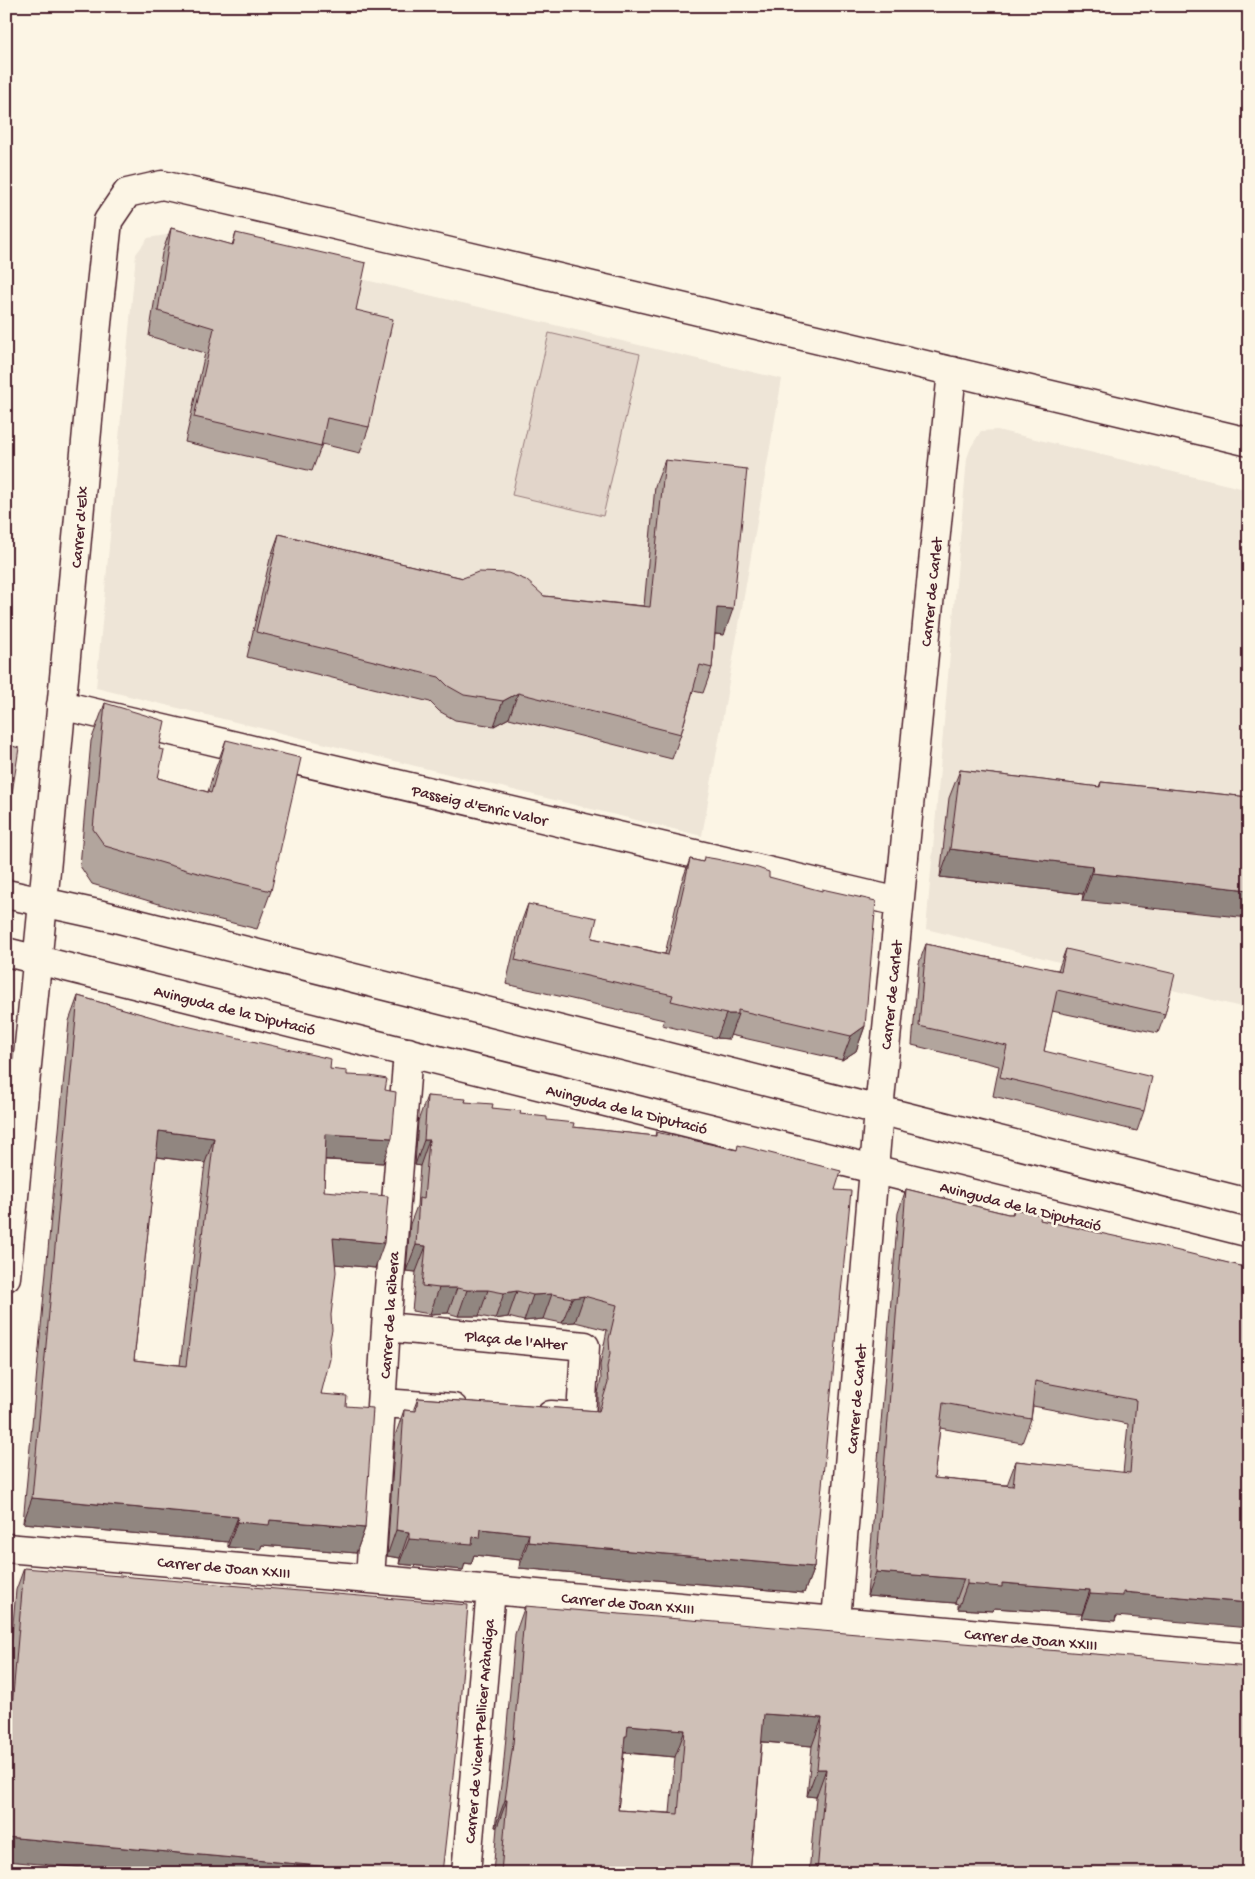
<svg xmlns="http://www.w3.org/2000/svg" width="1255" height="1879" viewBox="0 0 1255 1879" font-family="'Gochi Hand',sans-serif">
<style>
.built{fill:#eee5d7}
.green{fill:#e2d5ca;stroke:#967a7a}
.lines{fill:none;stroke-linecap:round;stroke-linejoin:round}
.minor-casing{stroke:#4a1f2b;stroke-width:31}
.minor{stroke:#fcf5e5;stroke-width:28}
.wall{fill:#b2a59d;stroke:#4a1f2b;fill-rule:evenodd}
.shaded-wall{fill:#918680;stroke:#4a1f2b}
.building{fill:#cfc0b7;stroke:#4a1f2b;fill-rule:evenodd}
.labels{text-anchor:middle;stroke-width:5;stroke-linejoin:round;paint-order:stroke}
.street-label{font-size:16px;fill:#4a1f2b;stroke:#fcf5e5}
</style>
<rect width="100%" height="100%" fill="#fcf5e5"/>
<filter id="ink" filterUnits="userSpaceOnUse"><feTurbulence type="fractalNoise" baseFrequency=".02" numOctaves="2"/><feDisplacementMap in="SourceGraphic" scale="10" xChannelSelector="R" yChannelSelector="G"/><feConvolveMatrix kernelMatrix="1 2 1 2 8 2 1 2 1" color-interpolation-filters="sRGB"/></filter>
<g filter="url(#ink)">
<path class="built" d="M 166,235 L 185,237 L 782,379 L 702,836 L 96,688 L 136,254 L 148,238 Z
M 997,430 L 1249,490 L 1249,1009 L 926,929 L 967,458 L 971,447 L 981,431 Z"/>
<path class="green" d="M 549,333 L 640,354 L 603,516 L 512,495 Z"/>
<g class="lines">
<defs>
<path id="minor" d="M 61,705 L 899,902
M 6,894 L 111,917 L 1249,1203
M 6,952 L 1249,1263
M 6,1277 L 43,903 L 98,313 L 108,221 L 127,193 L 162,185 L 408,242 L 1249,442
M 386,1327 L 585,1346 L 581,1417 L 551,1415
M 383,1403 L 453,1408
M 6,1548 L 370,1579 L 1249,1658
M 370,1579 L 386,1327 L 408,1052
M 836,1620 L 879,1110 L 952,371
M 466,1873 L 491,1590"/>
</defs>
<use href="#minor" class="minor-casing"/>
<use href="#minor" class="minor"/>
</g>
<path class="wall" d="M 171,228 L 232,245 L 236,233 L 356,310 L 369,427 L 360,453 L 322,444 L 312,471 L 185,442 L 205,353 L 149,336 L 162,253 Z
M 665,460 L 724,635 L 715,634 L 712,668 L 703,693 L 693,691 L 681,734 L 672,759 L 509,718 L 494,726 L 455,720 L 439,711 L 430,702 L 247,657 L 270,559 L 279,534 L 463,578 L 544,596 L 644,606 L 655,486 Z
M 105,703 L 159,749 L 158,778 L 208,792 L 212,778 L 226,740 L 271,891 L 257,929 L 176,909 L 92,884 L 80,866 L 91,741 Z
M 960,770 L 1099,787 L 1101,782 L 1249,797 L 1082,901 L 1083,894 L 940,877 L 949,798 Z
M 690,859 L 769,877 L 865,1026 L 856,1051 L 842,1060 L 730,1035 L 729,1039 L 717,1038 L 662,1025 L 664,1020 L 506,984 L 519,928 L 528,904 L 592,938 L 665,954 L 681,884 Z
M 926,944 L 1023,965 L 1058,970 L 1066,949 L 1165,1014 L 1158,1033 L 1052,1011 L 1044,1051 L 1144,1111 L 1137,1131 L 993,1096 L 999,1066 L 912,1045 L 919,963 Z
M 78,996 L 330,1069 L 347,1075 L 385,1090 L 383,1163 L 325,1160 L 324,1191 L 375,1268 L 335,1264 L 321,1394 L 346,1406 L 365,1528 L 356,1553 L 262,1545 L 260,1550 L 228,1547 L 228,1542 L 23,1523 L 69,1021 ZM 156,1157 L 205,1163 L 180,1365 L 134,1360 Z
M 427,1096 L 465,1102 L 573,1127 L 655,1136 L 656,1132 L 835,1190 L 814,1567 L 804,1593 L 519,1568 L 520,1560 L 474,1555 L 471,1564 L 465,1563 L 463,1570 L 399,1564 L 400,1558 L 387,1556 L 395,1436 L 404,1410 L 413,1411 L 418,1398 L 598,1411 L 598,1393 L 601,1379 L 600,1365 L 607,1330 L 575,1322 L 562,1323 L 543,1319 L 524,1321 L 508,1317 L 495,1319 L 479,1316 L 458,1316 L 448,1313 L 430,1314 L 412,1311 L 416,1272 L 406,1271 L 410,1224 L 417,1206 L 420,1166 L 415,1165 L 418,1121 Z
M 906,1189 L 1008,1214 L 1012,1214 L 1014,1209 L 1040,1220 L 1249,1268 L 1115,1621 L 1081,1618 L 1082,1614 L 994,1608 L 993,1611 L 958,1609 L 958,1604 L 955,1603 L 867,1596 L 898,1213 ZM 1033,1406 L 1128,1424 L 1123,1473 L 1016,1461 L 1007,1485 L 934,1478 L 940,1428 L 1022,1443 L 1031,1419 Z
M 24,1568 L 6,1861 L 6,1702 L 16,1590 Z
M 525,1606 L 1249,1873 L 809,1873 L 816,1797 L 807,1796 L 812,1746 L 762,1742 L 750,1873 L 493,1873 L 497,1827 L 495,1827 L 503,1771 L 515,1634 ZM 624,1753 L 675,1757 L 670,1813 L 618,1810 Z"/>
<path class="shaded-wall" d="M 717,608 L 733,609 L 724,635 L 708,633 Z
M 518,693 L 509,718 L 494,726 L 503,701 Z
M 10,806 L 6,816 L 6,810 Z
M 950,849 L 1093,866 L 1083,894 L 940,877 Z
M 1092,873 L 1249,890 L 1249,918 L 1082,901 Z
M 726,1014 L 738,1014 L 729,1039 L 717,1038 Z
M 865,1026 L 856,1051 L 842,1060 L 851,1036 Z
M 159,1131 L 214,1138 L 205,1163 L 150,1156 Z
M 326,1134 L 392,1138 L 383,1163 L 317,1159 Z
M 424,1140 L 429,1140 L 420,1166 L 415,1165 Z
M 333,1238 L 384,1243 L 375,1268 L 324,1263 Z
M 416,1245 L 426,1246 L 416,1272 L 406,1271 Z
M 439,1288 L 457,1288 L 448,1313 L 430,1314 Z
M 467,1290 L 488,1290 L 479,1316 L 458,1316 Z
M 517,1291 L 508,1317 L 495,1319 L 504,1293 Z
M 552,1294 L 543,1319 L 524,1321 L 533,1295 Z
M 584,1296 L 575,1322 L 562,1323 L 572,1298 Z
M 32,1498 L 238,1517 L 228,1542 L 23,1523 Z
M 270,1520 L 365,1528 L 356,1553 L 262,1545 L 260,1550 L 228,1547 L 237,1522 Z
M 481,1529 L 529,1534 L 520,1560 L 474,1555 L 471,1564 L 465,1563 L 463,1570 L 399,1564 L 409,1539 L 473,1537 Z
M 396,1530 L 409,1532 L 400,1558 L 387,1556 Z
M 528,1542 L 814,1567 L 804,1593 L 519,1568 Z
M 876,1572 L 964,1579 L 955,1603 L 867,1596 Z
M 1002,1583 L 1090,1590 L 1082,1614 L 994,1608 L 993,1611 L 958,1609 L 967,1584 Z
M 1123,1592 L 1249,1603 L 1249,1628 L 1116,1616 L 1115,1621 L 1081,1618 L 1090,1594 Z
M 764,1714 L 822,1718 L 812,1746 L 754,1741 Z
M 628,1725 L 685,1730 L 675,1757 L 621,1752 Z
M 817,1769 L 826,1769 L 816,1797 L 807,1796 Z
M 505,1800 L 507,1800 L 497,1827 L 495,1827 Z
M 6,1837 L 395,1873 L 140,1873 L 6,1861 Z"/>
<path class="building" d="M 171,228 L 233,245 L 236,233 L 366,263 L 356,310 L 393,319 L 369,427 L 327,418 L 321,446 L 194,417 L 214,328 L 158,311 Z
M 665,460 L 747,469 L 733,609 L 717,608 L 712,668 L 700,665 L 681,734 L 518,693 L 503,701 L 464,695 L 448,686 L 439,677 L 256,632 L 279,534 L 463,578 L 478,572 L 508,573 L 526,580 L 544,596 L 650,607 Z
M 105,703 L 165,721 L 159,749 L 164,750 L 158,778 L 211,793 L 226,740 L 301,758 L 271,891 L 190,871 L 105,846 L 93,829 Z
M 6,744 L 19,748 L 10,806 L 6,810 Z
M 960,770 L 1100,787 L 1101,782 L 1249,797 L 1249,890 L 1092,873 L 1093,866 L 950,849 Z
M 704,857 L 716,859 L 758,868 L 769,872 L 769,877 L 822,891 L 822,889 L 876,901 L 865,1026 L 851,1036 L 738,1010 L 738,1014 L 726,1014 L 671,1001 L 673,995 L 515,960 L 528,904 L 597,918 L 592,938 L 668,955 L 690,859 L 703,862 Z
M 926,944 L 1023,965 L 1024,963 L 1061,971 L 1066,949 L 1175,974 L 1165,1014 L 1057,990 L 1044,1051 L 1152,1077 L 1144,1111 L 1000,1077 L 1007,1046 L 919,1026 Z
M 78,996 L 173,1023 L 331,1059 L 330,1069 L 347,1071 L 347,1075 L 370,1076 L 387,1079 L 385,1090 L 396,1092 L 392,1138 L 326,1134 L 324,1191 L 388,1196 L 384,1243 L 333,1238 L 336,1272 L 331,1315 L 332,1330 L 329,1344 L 330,1359 L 321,1394 L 347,1396 L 346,1406 L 373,1408 L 365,1528 L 270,1520 L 269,1525 L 237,1522 L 238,1517 L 32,1498 ZM 159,1131 L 214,1138 L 186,1366 L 134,1360 Z
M 427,1096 L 466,1099 L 465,1102 L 493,1104 L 492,1108 L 521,1111 L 520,1114 L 547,1117 L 547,1120 L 574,1123 L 573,1127 L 656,1136 L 656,1132 L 737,1150 L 738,1145 L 841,1171 L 835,1190 L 851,1191 L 814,1567 L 528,1542 L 529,1534 L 481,1529 L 480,1538 L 473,1537 L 472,1544 L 409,1539 L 409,1532 L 396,1530 L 404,1410 L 416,1411 L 418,1398 L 599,1411 L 608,1383 L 607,1367 L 610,1354 L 609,1339 L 617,1305 L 584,1296 L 572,1298 L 552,1294 L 533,1295 L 517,1291 L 504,1293 L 488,1290 L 467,1290 L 457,1288 L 439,1288 L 422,1286 L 426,1246 L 416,1245 L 419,1198 L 424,1199 L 429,1140 L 424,1140 Z
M 906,1189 L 1008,1214 L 1013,1214 L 1014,1209 L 1041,1215 L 1040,1220 L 1146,1243 L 1249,1268 L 1249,1603 L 1123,1592 L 1123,1596 L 1090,1594 L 1090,1590 L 1002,1583 L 1002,1587 L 967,1584 L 967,1580 L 964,1579 L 876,1572 ZM 1035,1381 L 1136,1400 L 1130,1473 L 1016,1461 L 1013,1486 L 934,1478 L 943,1403 L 1031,1419 Z
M 24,1568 L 468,1605 L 457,1740 L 442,1873 L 395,1873 L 6,1837 L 6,1777 Z
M 525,1606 L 1249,1667 L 1249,1873 L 817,1873 L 826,1769 L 817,1769 L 822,1718 L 764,1714 L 750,1873 L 501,1873 L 507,1800 L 505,1800 L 513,1744 ZM 628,1725 L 685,1730 L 678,1814 L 618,1810 L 625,1736 L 627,1736 Z"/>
</g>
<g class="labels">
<g class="street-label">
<text transform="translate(78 527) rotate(-85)" y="6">Carrer d'Elx</text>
<text transform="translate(930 592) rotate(-84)" y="6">Carrer de Carlet</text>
<text transform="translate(480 804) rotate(13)" y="6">Passeig d'Enric Valor</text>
<text transform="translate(890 995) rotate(-84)" y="6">Carrer de Carlet</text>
<text transform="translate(235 1009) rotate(14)" y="6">Avinguda de la Diputació</text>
<text transform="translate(627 1108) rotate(14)" y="6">Avinguda de la Diputació</text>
<text transform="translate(1021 1205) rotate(14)" y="6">Avinguda de la Diputació</text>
<text transform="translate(388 1315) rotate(-86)" y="6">Carrer de la Ribera</text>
<text transform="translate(516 1339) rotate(5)" y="6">Plaça de l'Alter</text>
<text transform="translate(855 1399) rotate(-85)" y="6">Carrer de Carlet</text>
<text transform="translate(224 1566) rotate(5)" y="6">Carrer de Joan XXIII</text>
<text transform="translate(628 1602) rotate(5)" y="6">Carrer de Joan XXIII</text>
<text transform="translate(1031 1638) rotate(5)" y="6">Carrer de Joan XXIII</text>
<text transform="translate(478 1731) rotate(-85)" y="6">Carrer de Vicent Pellicer Aràndiga</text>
</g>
</g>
<rect width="1255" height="1879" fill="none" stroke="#fcf5e5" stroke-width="25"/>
<rect x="12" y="12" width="1230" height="1854" fill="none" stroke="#4a1f2b" stroke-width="2" filter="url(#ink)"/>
</svg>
